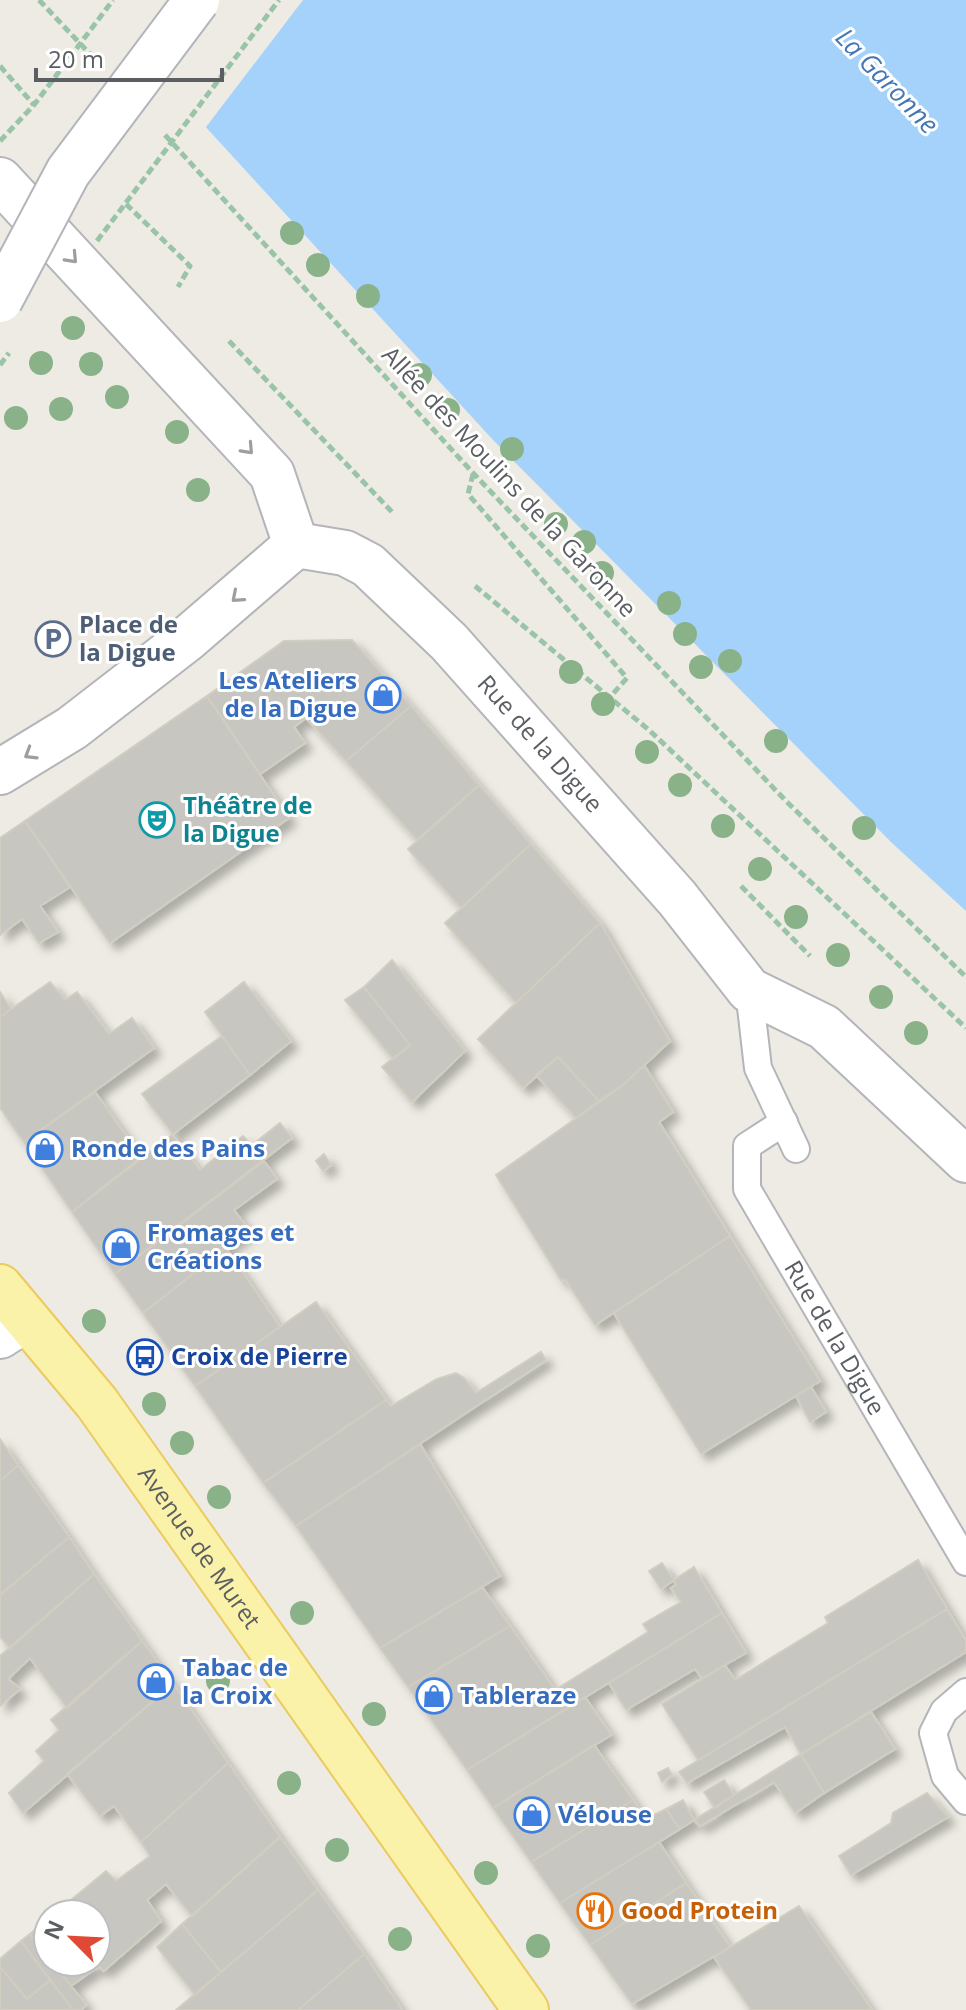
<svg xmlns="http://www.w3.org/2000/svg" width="966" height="2010" viewBox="0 0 966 2010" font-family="'Open Sans',sans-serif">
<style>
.water{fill:#a4d2fb}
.pier{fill:#edebe3}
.building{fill:#c8c6c0;stroke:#d1cdc1;stroke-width:2;filter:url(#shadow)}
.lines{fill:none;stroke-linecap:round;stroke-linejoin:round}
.lane-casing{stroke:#b3b5b9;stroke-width:30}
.street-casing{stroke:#b3b5b9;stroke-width:48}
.primary-casing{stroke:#ebca5e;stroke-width:48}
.path{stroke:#9ac4a8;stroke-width:5;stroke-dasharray:8 4;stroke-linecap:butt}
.lane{stroke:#fff;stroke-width:26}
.street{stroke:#fff;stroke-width:44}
.primary{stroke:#fbf2a9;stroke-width:44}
.secondary-bridge-casing{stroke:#b2b5ba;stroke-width:48;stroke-linecap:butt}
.path-bridge{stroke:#9ac4a8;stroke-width:5;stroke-dasharray:8 4;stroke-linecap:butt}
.secondary-bridge{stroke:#fff;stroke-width:44}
.tree{fill:#8ab289}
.oneway{stroke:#9d9ea1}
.labels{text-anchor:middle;stroke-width:6;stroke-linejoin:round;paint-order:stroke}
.street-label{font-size:24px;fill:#5b5e63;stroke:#fff}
.service-label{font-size:24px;font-weight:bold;fill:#4e5e75;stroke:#fff;text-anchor:start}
.shop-label{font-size:24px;font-weight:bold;fill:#366cbe;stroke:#fff;text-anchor:start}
.culture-label{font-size:24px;font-weight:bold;fill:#0d838f;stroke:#fff;text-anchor:start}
.transit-label{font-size:24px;font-weight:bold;fill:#164399;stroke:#fff;text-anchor:start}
.food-label{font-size:24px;font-weight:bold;fill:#c56008;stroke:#fff;text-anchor:start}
.water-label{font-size:26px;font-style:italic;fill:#4577b5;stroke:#fff}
</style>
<defs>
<filter id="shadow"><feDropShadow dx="7" dy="7" stdDeviation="4" flood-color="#0004"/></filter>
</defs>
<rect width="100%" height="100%" fill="#edebe3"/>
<path class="water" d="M 89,0 L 966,0 L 966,911 L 892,843 L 494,441 Z"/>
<path class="pier" d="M 85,0 L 303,0 L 203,131 Z"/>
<path class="building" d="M 352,640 L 411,706 L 346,761 L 306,718 L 294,727 L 305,743 L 260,774 L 207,696 L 284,641 Z
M 207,696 L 289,818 L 110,943 L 25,821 Z
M 411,706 L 479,785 L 417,840 L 346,761 Z
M 479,785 L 531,844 L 461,908 L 408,849 Z
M 25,821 L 70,887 L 40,906 L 58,932 L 39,943 L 22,919 L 0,935 L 0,838 Z
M 531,844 L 600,923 L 516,1003 L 445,923 Z
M 600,923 L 670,1041 L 623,1085 L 599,1101 L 558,1057 L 523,1088 L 478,1039 Z
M 392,960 L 465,1051 L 412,1102 L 382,1067 L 410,1045 L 364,987 Z
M 50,982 L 65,1000 L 77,992 L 109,1034 L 132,1018 L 154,1048 L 24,1142 L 0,1108 L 0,1017 Z
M 244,982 L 291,1041 L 250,1075 L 205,1012 Z
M 364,987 L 410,1045 L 393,1059 L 345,1000 Z
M 0,992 L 11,1009 L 0,1017 Z
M 222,1036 L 250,1075 L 173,1134 L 142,1094 Z
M 558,1057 L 599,1101 L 576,1118 L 536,1075 Z
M 644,1065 L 673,1112 L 659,1122 L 730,1236 L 595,1325 L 565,1279 L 561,1280 L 496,1175 L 623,1085 Z
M 95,1092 L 141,1157 L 72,1212 L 24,1142 Z
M 280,1123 L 292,1138 L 115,1274 L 72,1212 L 172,1135 L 200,1170 L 243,1136 L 252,1145 Z
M 324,1154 L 331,1165 L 323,1171 L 316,1161 Z
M 264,1161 L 277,1179 L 234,1210 L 249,1230 L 143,1313 L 115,1274 Z
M 730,1236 L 820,1381 L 701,1454 L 614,1313 Z
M 226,1248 L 280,1327 L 195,1386 L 143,1313 Z
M 316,1302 L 386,1400 L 263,1483 L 195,1386 Z
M 541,1352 L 546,1360 L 296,1526 L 263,1483 L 386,1400 L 391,1406 L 437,1379 L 456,1373 L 464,1378 L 476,1393 Z
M 811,1387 L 826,1412 L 810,1422 L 796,1396 Z
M 0,1439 L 18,1465 L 0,1481 Z
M 420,1444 L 500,1576 L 380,1648 L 296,1526 Z
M 18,1465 L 69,1537 L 0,1595 L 0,1481 Z
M 69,1537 L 94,1574 L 10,1648 L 0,1637 L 0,1595 Z
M 918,1560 L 947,1609 L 698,1760 L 662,1704 L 725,1665 L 735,1680 L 828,1623 L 825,1617 Z
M 662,1563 L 674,1580 L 661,1589 L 649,1571 Z
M 694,1567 L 722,1613 L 467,1770 L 408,1687 L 510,1626 L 555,1690 L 648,1632 L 643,1624 L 681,1602 L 671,1588 L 676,1585 L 674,1580 Z
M 94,1574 L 142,1641 L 67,1708 L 30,1658 L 8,1679 L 20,1689 L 0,1706 L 0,1656 Z
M 482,1587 L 510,1626 L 408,1687 L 380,1648 Z
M 947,1609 L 966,1641 L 966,1652 L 801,1754 L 785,1727 L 687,1783 L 679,1772 Z
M 722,1613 L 746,1653 L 702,1678 L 695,1669 L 626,1710 L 609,1683 Z
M 142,1641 L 173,1684 L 23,1813 L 9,1793 L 44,1761 L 36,1751 L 59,1730 L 51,1720 Z
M 173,1684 L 228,1763 L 141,1842 L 114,1806 L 100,1816 L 67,1774 Z
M 585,1697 L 611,1735 L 493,1808 L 467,1770 Z
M 871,1712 L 895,1749 L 824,1793 L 801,1754 Z
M 594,1745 L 633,1800 L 531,1862 L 493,1808 Z
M 801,1754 L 824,1793 L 795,1813 L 774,1782 L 700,1826 L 694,1820 Z
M 228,1763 L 280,1837 L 192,1916 L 166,1884 L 147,1900 L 161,1921 L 104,1971 L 99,1966 L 71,1986 L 52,1962 L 96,1962 L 96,1914 L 54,1914 L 106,1871 L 116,1881 L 150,1856 L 141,1842 Z
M 668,1768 L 672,1775 L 662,1782 L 658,1773 Z
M 724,1780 L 734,1795 L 715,1808 L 704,1792 Z
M 927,1793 L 948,1817 L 851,1875 L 839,1856 L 891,1823 L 893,1813 Z
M 633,1800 L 646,1819 L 666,1809 L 680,1829 L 560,1903 L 531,1862 Z
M 683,1800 L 694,1820 L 680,1829 L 666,1809 Z
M 280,1837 L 318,1890 L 221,1972 L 182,1924 Z
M 659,1842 L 686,1883 L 590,1945 L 560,1903 Z
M 686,1883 L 730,1947 L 632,2004 L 590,1945 Z
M 318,1890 L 364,1954 L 298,2010 L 176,2010 Z
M 799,1906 L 872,2010 L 751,2010 L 714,1957 Z
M 48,1919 L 48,1957 L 30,1934 Z
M 182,1924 L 221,1972 L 195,1995 L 157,1947 Z
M 30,1934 L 48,1957 L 48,1962 L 52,1962 L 86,2005 L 81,2010 L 73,2010 L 21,1941 Z
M 21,1941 L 50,1980 L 27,1999 L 0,1967 L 0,1959 Z
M 364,1954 L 402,2010 L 298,2010 Z
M 0,1967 L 27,1999 L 50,1980 L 73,2010 L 0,2010 Z"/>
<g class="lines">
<defs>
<g id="lane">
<path d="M 749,990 L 758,1068 L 796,1149"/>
<path id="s1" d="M 784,1122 L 747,1146 L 747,1189 L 966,1562"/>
<path d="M 966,1692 L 944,1711 L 933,1733 L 945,1776 L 966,1801"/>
</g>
<g id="street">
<path d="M 0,180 L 272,474 L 296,545"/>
<path id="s2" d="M 296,545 L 345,553 L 368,565 L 449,642 L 677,898 L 749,990 L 824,1027 L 966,1160"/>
<path d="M 0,772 L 72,728 L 187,639 L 296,545"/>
<path d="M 0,1336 L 26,1319"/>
</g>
<g id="primary">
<path id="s3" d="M 0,1287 L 97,1403 L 526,2010"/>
</g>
</defs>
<use href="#lane" class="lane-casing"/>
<use href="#street" class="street-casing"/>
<use href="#primary" class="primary-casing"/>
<path class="path" d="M 39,0 L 90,54
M 0,66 L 34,105
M 165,135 L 473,473 L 785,800 L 966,977
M 126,204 L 190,266 L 178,287
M 229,341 L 393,513
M 473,474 L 468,494 L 627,678 L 610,697
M 475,586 L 649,730 L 966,1028
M 741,886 L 810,956"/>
<use href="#lane" class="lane"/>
<use href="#street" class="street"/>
<use href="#primary" class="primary"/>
<defs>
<path id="secondary-bridge" d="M 0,300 L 68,172 L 197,0"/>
</defs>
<use href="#secondary-bridge" class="secondary-bridge-casing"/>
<path class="path-bridge" d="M 0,141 L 34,105 L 113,0
M 97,241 L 279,0
M 0,365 L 9,353"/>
<use href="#secondary-bridge" class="secondary-bridge"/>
</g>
<g class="tree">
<circle cx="292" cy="233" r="12"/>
<circle cx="318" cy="265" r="12"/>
<circle cx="368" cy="296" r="12"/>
<circle cx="73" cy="328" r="12"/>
<circle cx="41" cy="363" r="12"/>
<circle cx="91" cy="364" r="12"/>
<circle cx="420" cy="375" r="12"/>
<circle cx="117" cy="397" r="12"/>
<circle cx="61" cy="409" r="12"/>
<circle cx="448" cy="410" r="12"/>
<circle cx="16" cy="418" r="12"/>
<circle cx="177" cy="432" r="12"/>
<circle cx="512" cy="449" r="12"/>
<circle cx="198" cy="490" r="12"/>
<circle cx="556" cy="524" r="12"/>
<circle cx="584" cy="542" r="12"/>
<circle cx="602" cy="573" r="12"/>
<circle cx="669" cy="603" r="12"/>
<circle cx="685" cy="634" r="12"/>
<circle cx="730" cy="661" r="12"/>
<circle cx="701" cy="667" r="12"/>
<circle cx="571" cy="672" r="12"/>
<circle cx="603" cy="704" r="12"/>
<circle cx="776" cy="741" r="12"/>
<circle cx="647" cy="752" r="12"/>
<circle cx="680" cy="785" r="12"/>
<circle cx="723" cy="826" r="12"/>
<circle cx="864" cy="828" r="12"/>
<circle cx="760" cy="869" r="12"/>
<circle cx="796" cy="917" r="12"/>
<circle cx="838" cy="955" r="12"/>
<circle cx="881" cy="997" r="12"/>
<circle cx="916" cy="1033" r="12"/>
<circle cx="94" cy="1321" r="12"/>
<circle cx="154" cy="1404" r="12"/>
<circle cx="182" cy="1443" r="12"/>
<circle cx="219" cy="1497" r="12"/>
<circle cx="302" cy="1613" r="12"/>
<circle cx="218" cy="1681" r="12"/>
<circle cx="374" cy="1714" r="12"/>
<circle cx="289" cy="1783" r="12"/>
<circle cx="337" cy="1850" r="12"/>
<circle cx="486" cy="1873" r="12"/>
<circle cx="400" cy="1939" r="12"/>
<circle cx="538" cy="1946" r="12"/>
</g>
<defs><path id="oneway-chevron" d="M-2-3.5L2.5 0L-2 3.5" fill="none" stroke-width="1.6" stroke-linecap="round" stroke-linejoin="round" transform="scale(2)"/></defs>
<g class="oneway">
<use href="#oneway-chevron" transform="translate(72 258) rotate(47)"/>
<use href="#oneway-chevron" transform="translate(248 449) rotate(47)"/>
<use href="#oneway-chevron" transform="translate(237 597) rotate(139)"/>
<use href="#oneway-chevron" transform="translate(30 754) rotate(148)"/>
</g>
<defs>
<symbol id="parking-ring" viewBox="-11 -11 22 22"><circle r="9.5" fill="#fff" stroke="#5c6f8a" stroke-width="1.5"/><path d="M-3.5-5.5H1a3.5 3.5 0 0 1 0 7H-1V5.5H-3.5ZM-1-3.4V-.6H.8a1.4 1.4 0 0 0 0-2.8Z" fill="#5c6f8a"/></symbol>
<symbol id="shop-ring" viewBox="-11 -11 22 22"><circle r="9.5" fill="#fff" stroke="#3f7fe0" stroke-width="1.5"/><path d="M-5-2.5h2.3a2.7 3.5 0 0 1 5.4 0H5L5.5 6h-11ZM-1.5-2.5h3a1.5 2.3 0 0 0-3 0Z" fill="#3f7fe0"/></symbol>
<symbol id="theatre-ring" viewBox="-11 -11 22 22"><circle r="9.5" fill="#fff" stroke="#0f9aa8" stroke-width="1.5"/><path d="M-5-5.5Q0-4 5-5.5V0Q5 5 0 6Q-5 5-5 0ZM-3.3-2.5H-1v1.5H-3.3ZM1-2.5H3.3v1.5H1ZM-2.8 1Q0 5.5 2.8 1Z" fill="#0f9aa8"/></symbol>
<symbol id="bus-ring" viewBox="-11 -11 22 22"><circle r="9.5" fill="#fff" stroke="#1a4fb4" stroke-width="1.5"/><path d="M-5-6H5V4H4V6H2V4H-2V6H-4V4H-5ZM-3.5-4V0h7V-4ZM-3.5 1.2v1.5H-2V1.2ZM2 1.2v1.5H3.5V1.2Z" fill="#1a4fb4"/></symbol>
<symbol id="restaurant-ring" viewBox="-11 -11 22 22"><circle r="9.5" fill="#fff" stroke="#e8710a" stroke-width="1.5"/><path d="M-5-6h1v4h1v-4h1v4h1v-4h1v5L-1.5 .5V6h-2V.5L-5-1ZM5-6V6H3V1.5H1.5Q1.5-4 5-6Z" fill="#e8710a"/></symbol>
</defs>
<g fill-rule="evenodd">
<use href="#parking-ring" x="33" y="619" width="40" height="40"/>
<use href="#shop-ring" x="363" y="675" width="40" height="40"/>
<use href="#theatre-ring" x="137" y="800" width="40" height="40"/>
<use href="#shop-ring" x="25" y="1129" width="40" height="40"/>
<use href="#shop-ring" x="101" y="1227" width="40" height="40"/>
<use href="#bus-ring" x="125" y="1337" width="40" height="40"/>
<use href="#shop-ring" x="136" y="1662" width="40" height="40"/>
<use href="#shop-ring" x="414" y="1676" width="40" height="40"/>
<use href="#shop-ring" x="512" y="1795" width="40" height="40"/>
<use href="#restaurant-ring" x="575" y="1891" width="40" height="40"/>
</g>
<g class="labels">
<g class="street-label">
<text transform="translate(509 482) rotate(47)" y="8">Allée des Moulins de la Garonne</text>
<text dy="8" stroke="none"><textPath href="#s2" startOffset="324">Rue de la Digue</textPath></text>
<text dy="8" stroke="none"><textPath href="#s1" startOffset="260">Rue de la Digue</textPath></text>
<text dy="8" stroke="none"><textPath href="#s3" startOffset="328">Avenue de Muret</textPath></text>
</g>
<g class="service-label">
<text x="79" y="633">Place de<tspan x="79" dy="28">la Digue</tspan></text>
</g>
<g class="shop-label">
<text x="357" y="689" text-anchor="end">Les Ateliers<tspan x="357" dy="28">de la Digue</tspan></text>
<text x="71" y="1157">Ronde des Pains</text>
<text x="147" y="1241">Fromages et<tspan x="147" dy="28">Créations</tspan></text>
<text x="182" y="1676">Tabac de<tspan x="182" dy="28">la Croix</tspan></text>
<text x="460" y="1704">Tableraze</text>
<text x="558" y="1823">Vélouse</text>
</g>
<g class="culture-label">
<text x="183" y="814">Théâtre de<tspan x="183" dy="28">la Digue</tspan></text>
</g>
<g class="transit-label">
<text x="171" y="1365">Croix de Pierre</text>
</g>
<g class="food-label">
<text x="621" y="1919">Good Protein</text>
</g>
<g class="water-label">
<text transform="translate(887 81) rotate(46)" y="9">La Garonne</text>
</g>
</g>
<g transform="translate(72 1938) rotate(294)"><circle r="38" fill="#ffffff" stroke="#bdbfc1" stroke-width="2"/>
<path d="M0-6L14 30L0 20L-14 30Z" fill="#e14934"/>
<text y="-12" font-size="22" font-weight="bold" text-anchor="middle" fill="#5b5e63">N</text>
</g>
<path d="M36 68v12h186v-12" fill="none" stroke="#5b5e63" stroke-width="4"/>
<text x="48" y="68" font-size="24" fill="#5b5e63" stroke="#ffffff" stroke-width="6" paint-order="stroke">20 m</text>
</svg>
